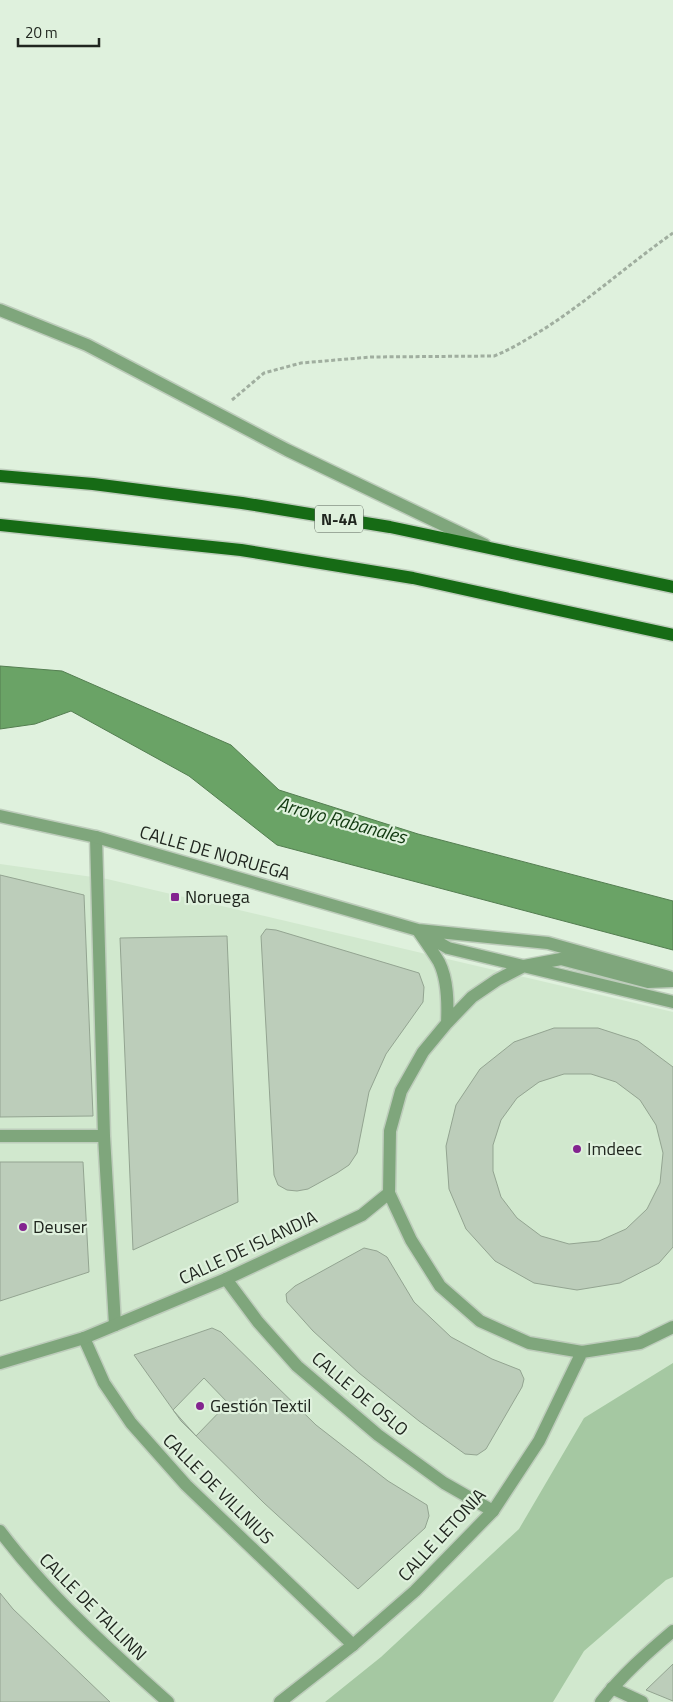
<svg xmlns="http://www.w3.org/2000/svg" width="673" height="1702" viewBox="0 0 673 1702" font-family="'Titillium Web',sans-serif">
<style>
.built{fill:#d1e8ce}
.green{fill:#a5c8a2}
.water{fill:#6aa366;stroke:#547e51}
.building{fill:#bccdba;stroke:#93a491;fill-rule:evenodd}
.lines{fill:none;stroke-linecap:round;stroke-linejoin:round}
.service-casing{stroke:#bdccbb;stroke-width:15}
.pedestrian-casing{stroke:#bdccbb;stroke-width:15}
.minor-casing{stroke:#bdccbb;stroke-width:15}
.tertiary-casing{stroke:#bdccbb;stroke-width:15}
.primary-casing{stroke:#bdccbb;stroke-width:15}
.path{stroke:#a0ae9f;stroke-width:3;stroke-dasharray:4 2.5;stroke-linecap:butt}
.service{stroke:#7fa67c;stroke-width:12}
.pedestrian{stroke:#7fa67c;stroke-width:12}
.minor{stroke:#7fa67c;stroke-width:12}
.tertiary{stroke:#7fa67c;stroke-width:12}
.primary{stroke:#166b15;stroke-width:12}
.poi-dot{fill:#83248f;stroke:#dff1dd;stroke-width:2}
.labels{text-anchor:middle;stroke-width:4.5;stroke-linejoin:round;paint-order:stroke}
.shield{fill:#dff1dd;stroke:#596358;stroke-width:1}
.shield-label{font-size:16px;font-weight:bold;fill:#20261f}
.street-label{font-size:18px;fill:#20261f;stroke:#dff1dd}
.poi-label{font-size:18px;fill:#20261f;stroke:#dff1dd;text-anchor:start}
.water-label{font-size:19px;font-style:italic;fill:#113910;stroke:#dff1dd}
</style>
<rect width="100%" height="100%" fill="#dff1dd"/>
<path class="built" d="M 0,864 L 107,879 L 673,1012 L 673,1702 L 0,1702 Z"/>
<path class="green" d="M 673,1363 L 673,1577 L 666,1580 L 584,1651 L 553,1702 L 325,1702 L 381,1657 L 519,1529 L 584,1418 Z"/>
<path class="water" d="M 0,666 L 62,671 L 231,745 L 279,790 L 418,834 L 673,901 L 673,950 L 277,845 L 189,776 L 71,711 L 35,724 L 0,729 Z"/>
<path class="building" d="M 0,875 L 84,895 L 93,1116 L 0,1117 Z
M 266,929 L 276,930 L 419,973 L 424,987 L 423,1002 L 386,1054 L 369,1092 L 357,1153 L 349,1165 L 337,1173 L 308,1189 L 297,1191 L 287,1190 L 278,1185 L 274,1175 L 261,936 Z
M 227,936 L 238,1202 L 133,1250 L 120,938 Z
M 554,1028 L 598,1028 L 638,1041 L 673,1067 L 673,1247 L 659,1263 L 620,1283 L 577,1290 L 534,1283 L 495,1261 L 466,1229 L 449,1189 L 446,1146 L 456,1105 L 480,1069 L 514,1042 ZM 564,1074 L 591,1074 L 616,1082 L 640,1100 L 656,1125 L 663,1153 L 660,1183 L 647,1209 L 626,1229 L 599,1241 L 569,1244 L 541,1236 L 517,1218 L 501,1197 L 493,1171 L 493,1145 L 501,1120 L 517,1098 L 539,1082 Z
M 0,1162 L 83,1162 L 89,1272 L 0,1301 Z
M 364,1248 L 377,1251 L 387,1257 L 414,1302 L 451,1337 L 492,1359 L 520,1370 L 524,1379 L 522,1387 L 486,1449 L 477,1455 L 465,1454 L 419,1421 L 359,1373 L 313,1331 L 287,1302 L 286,1294 L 295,1286 Z
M 212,1328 L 221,1332 L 316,1425 L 388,1481 L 427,1505 L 429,1516 L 425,1528 L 358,1589 L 264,1503 L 181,1421 L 134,1355 Z
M 204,1378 L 228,1403 L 196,1436 L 173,1410 Z
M 0,1593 L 13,1609 L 110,1702 L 0,1702 Z
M 673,1664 L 673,1701 L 646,1690 Z"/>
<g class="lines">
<defs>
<path id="service" d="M 0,310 L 87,345 L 287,450 L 485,545"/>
<path id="pedestrian" d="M 612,1688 L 642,1702"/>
<path id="minor" d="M 96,837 L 104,1136
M 0,1136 L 104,1136 L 115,1325
M 226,1279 L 258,1322 L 297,1366 L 378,1435 L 444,1483 L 493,1511
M 84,1338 L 104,1383 L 131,1423 L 186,1485 L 353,1645
M 0,1531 C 48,1595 108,1649 168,1702
M 601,1702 C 622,1675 647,1653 673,1631"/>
<path id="tertiary" d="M 0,816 L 96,837 L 418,930 L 548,943 L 669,977
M 419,932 C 426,942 433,952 439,962 C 448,980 448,1003 447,1023
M 422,933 L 448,948 L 673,1002
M 673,981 L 648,982 L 561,959 L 524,966 L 497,980 L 472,997 L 447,1023 L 423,1052 L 401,1091 L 390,1131 L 389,1193 L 411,1240 L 440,1286 L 480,1321 L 529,1343 L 582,1352 L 640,1343 L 673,1327
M 0,1363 L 84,1338 L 226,1279 L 362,1215 L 389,1193
M 280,1702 L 353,1645 L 415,1591 L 493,1511 L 539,1441 L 582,1352"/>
<path id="primary" d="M 0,476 L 93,484 L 242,503 L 390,527 L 673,587
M 0,525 L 241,550 L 413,578 L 673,635"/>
</defs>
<use href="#service" class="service-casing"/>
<use href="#pedestrian" class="pedestrian-casing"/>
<use href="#minor" class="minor-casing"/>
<use href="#tertiary" class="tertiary-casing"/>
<use href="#primary" class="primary-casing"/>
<path class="path" d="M 232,400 L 264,373 L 301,363 L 371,357 L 494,356 C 512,349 527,339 544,329 C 589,300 629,264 673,233"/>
<use href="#service" class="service"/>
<use href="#pedestrian" class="pedestrian"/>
<use href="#minor" class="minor"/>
<use href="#tertiary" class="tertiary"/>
<use href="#primary" class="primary"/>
</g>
<g class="poi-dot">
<rect x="170" y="892" width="10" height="10" rx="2.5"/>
<circle cx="577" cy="1149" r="5"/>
<circle cx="23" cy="1227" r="5"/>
<circle cx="200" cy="1406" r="5"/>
</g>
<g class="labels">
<rect class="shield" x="315" y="505.5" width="48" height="27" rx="4"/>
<g class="shield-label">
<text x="339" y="525">N-4A</text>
</g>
<g class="street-label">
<text transform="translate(215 853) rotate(16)" y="6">CALLE DE NORUEGA</text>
<text transform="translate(248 1248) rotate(-25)" y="6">CALLE DE ISLANDIA</text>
<text transform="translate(360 1394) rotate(40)" y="6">CALLE DE OSLO</text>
<text transform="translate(218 1489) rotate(45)" y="6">CALLE DE VILLNIUS</text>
<text transform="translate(442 1535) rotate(-47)" y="6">CALLE LETONIA</text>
<text transform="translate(93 1607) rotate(45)" y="6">CALLE DE TALLINN</text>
</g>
<g class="poi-label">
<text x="185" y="903">Noruega</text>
<text x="587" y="1155">Imdeec</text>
<text x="33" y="1233">Deuser</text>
<text x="210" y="1412">Gestión Textil</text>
</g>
<g class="water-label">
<text transform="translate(342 820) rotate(15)" y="7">Arroyo Rabanales</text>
</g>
</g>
<path d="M18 38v8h81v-8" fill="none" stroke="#20261f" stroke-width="2.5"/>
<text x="25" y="38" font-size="15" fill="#20261f" stroke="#dff1dd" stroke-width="4" paint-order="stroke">20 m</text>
</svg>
